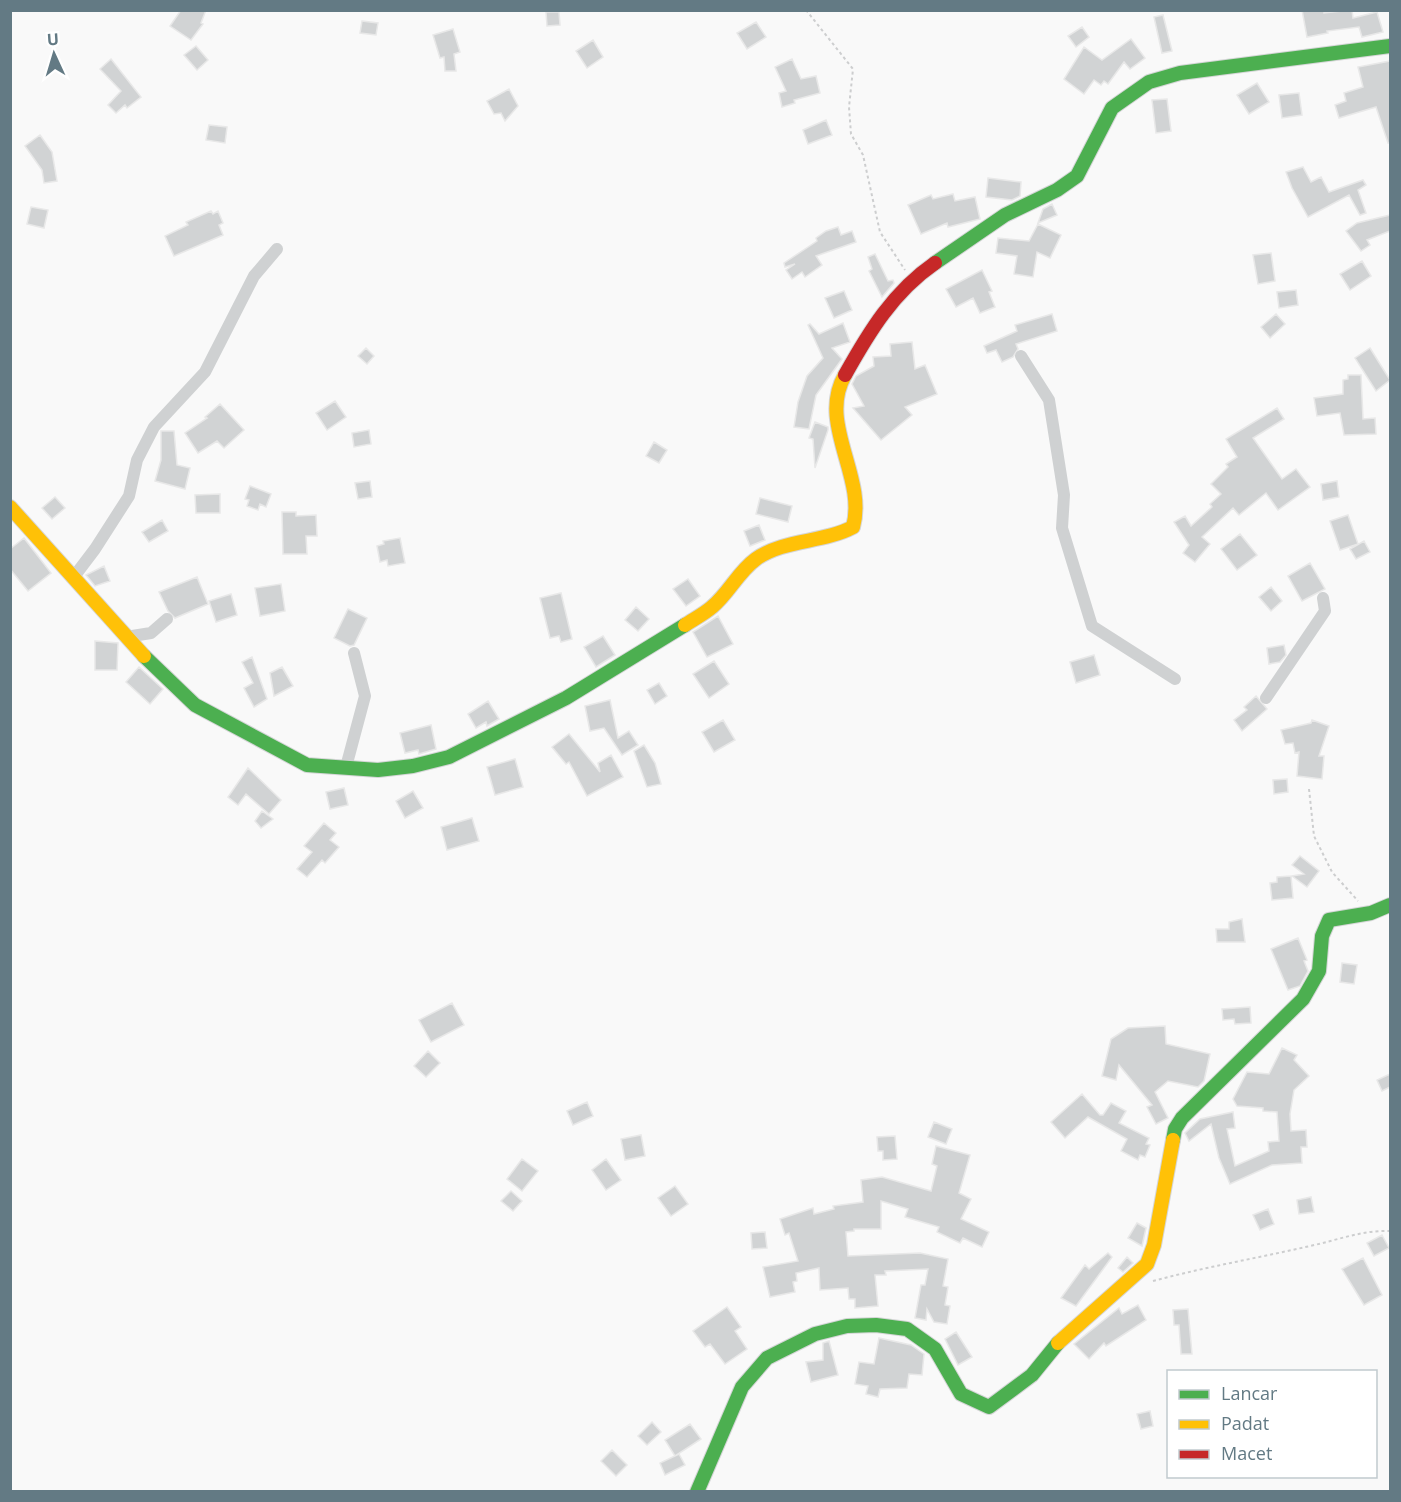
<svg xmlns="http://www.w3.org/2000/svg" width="1401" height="1502" viewBox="0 0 1401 1502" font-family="'Open Sans',sans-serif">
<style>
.building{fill:#d1d3d4;stroke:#e8e8e8;stroke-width:1.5}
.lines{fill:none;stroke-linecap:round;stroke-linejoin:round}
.fast-casing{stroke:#d5d6d7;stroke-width:16}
.slow-casing{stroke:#d5d6d7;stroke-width:16}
.jam-casing{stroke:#d5d6d7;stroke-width:16}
.path{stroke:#cdcecf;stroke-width:2;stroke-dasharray:3 3;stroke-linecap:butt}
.street{stroke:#cfd1d2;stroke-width:12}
.fast{stroke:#4caf50;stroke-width:14}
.slow{stroke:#ffc107;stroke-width:14}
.jam{stroke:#c62828;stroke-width:14}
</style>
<rect width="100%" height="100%" fill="#f9f9f9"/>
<path class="building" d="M 181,10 L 206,10 L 201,23 L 203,24 L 191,40 L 170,26 Z
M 1302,10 L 1324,10 L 1324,13 L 1352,10 L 1353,18 L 1377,12 L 1383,32 L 1362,37 L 1359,27 L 1327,31 L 1328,33 L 1307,37 Z
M 546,12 L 559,12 L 560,25 L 547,26 Z
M 1163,15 L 1172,51 L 1162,53 L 1154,17 Z
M 362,21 L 378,23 L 376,35 L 360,33 Z
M 756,22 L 766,37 L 747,49 L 737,33 Z
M 1082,27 L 1089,37 L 1076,47 L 1068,36 Z
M 453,29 L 460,52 L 454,54 L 456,71 L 445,71 L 444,57 L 440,58 L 433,35 Z
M 1131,39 L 1145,58 L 1130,69 L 1124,62 L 1108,84 L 1104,81 L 1101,85 L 1094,80 L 1084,94 L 1064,79 L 1084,47 L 1102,60 Z
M 593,40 L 603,57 L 587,68 L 576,51 Z
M 196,46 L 208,60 L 197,70 L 184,55 Z
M 111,59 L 141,97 L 127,108 L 125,105 L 116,113 L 108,105 L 121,91 L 100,69 Z
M 792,59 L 801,79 L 816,76 L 820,93 L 794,100 L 795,103 L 782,107 L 779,93 L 786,91 L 775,67 Z
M 1390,61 L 1390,143 L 1388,143 L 1376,107 L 1339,118 L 1335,105 L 1346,101 L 1344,93 L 1363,87 L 1358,67 Z
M 1257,83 L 1269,102 L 1249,114 L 1237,95 Z
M 509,89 L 518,106 L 505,121 L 501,113 L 494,114 L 487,101 Z
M 1299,93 L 1302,115 L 1282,118 L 1279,95 Z
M 1167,99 L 1171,131 L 1156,133 L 1152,100 Z
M 826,120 L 832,135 L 808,144 L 803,130 Z
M 209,125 L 227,127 L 225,143 L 206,140 Z
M 40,135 L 52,152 L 57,181 L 44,183 L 42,170 L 25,146 Z
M 1303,167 L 1311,182 L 1321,177 L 1329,192 L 1363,180 L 1366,185 L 1358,190 L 1366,213 L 1360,215 L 1349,195 L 1308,217 L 1292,188 L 1286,172 Z
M 988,178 L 1021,182 L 1020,196 L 1012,200 L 986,197 Z
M 953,194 L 955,201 L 975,197 L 980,219 L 948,227 L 947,223 L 921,234 L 908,205 L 931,195 L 933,199 Z
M 1052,204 L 1057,215 L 1038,223 L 1043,209 Z
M 31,207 L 48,210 L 44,228 L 27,224 Z
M 211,211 L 213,214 L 218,211 L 223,223 L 219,225 L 223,235 L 174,256 L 165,236 L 188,225 L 186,222 Z
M 1390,215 L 1390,231 L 1367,240 L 1370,245 L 1361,251 L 1346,231 L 1357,223 Z
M 1038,224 L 1061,235 L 1050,258 L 1037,252 L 1033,277 L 1014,274 L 1017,256 L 996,253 L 998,238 L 1029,241 Z
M 838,227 L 841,235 L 852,231 L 856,242 L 816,256 L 822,265 L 805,277 L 802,272 L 792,279 L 786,270 L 795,264 L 785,267 L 784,263 L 817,241 L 816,238 L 826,231 Z
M 1271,253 L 1275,281 L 1258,284 L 1253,255 Z
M 875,254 L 888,281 L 893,280 L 894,283 L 882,297 L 869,271 L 872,269 L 868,257 Z
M 1362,261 L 1371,276 L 1350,290 L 1340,274 Z
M 982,270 L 992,291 L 989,292 L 995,307 L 980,313 L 973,298 L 956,307 L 946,289 Z
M 1296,290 L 1298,305 L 1279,308 L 1277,292 Z
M 844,291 L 852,310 L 834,318 L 825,298 Z
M 1052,314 L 1057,331 L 1016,344 L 1018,349 L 1013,357 L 1002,362 L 996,350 L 987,353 L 984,346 L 1017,331 L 1015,325 Z
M 1276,314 L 1285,324 L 1270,338 L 1261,327 Z
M 843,323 L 850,342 L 832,348 L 842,359 L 816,395 L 809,429 L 794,427 L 798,402 L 807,376 L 823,358 L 808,325 L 810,324 L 819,334 Z
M 912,342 L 915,369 L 925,365 L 937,394 L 905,407 L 912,415 L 881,440 L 853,408 L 864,406 L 852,384 L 856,376 L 874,366 L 873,357 L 891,356 L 890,344 Z
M 366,348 L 374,356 L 367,364 L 358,356 Z
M 1370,348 L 1390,380 L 1376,391 L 1355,358 Z
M 1348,375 L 1361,375 L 1363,419 L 1375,418 L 1376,434 L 1344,435 L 1340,413 L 1317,416 L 1314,398 L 1343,394 L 1343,380 L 1348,379 Z
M 335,401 L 346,417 L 327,430 L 316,413 Z
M 220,404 L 244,430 L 224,448 L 217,441 L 198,453 L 185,433 L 207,418 L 205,417 Z
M 1277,408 L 1284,419 L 1253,438 L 1282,479 L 1296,469 L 1310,487 L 1278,510 L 1266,493 L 1239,515 L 1233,508 L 1202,537 L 1210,544 L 1195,562 L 1183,553 L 1189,545 L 1174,522 L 1185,516 L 1191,526 L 1212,507 L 1210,504 L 1221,494 L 1211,484 L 1228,467 L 1226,464 L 1237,457 L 1226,439 Z
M 815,422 L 828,427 L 828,430 L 815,468 L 813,439 L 809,438 Z
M 369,430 L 371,444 L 354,447 L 352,433 Z
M 161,431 L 174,431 L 177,465 L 190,468 L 185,489 L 155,481 L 161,460 Z
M 654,442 L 667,450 L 659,463 L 646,456 Z
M 370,481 L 372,497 L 358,499 L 355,483 Z
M 1337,481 L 1339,497 L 1323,500 L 1321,484 Z
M 250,486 L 271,494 L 266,507 L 260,504 L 258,510 L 247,506 L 249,500 L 245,499 Z
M 220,494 L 220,513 L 196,513 L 195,495 Z
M 55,497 L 65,508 L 52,519 L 42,508 Z
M 760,498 L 792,506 L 788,522 L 756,514 Z
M 282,512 L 296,512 L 296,516 L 316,515 L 317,536 L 306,536 L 307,554 L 283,554 Z
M 1348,515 L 1358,544 L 1340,550 L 1330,521 Z
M 162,520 L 168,531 L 149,542 L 142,532 Z
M 759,525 L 765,540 L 750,546 L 744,531 Z
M 1240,534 L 1257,555 L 1237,570 L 1221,549 Z
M 24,538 L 51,573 L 28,591 L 10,569 L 10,549 Z
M 400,538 L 405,563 L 388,566 L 387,560 L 380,562 L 377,546 L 384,544 L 383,541 Z
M 1364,541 L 1370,552 L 1356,559 L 1350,549 Z
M 1310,563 L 1325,589 L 1302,601 L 1288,576 Z
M 104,566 L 110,581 L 95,586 L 86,575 Z
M 197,577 L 208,604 L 175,618 L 168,611 L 159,592 Z
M 688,579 L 700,596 L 686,606 L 673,589 Z
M 281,584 L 285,611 L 260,616 L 255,588 Z
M 1271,587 L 1282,601 L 1271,611 L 1259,597 Z
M 561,593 L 572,639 L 561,642 L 559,636 L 550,638 L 540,598 Z
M 231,594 L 237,615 L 216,622 L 209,601 Z
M 636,607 L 649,619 L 638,631 L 625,620 Z
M 348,609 L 367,618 L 354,645 L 350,646 L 334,638 Z
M 718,616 L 733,644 L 707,657 L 693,632 Z
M 603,636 L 615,655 L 596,667 L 584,647 Z
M 95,641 L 118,643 L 117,670 L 95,670 Z
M 1284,645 L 1286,655 L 1280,662 L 1269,664 L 1267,648 Z
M 1094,655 L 1100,675 L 1076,683 L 1070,662 Z
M 252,657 L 267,699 L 254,707 L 244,688 L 253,683 L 242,662 Z
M 714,661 L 729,684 L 709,698 L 693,674 Z
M 139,667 L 163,689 L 150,704 L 126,682 Z
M 282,667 L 293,686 L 274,696 L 270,673 Z
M 659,683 L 667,696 L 655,704 L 647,690 Z
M 1256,696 L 1267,709 L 1242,731 L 1234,720 L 1247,710 L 1244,707 Z
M 610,700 L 618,738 L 629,731 L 638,745 L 622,755 L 604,728 L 590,731 L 585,706 Z
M 488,701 L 499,719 L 487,726 L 486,722 L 476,728 L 468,714 Z
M 723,720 L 735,740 L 714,752 L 702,732 Z
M 1312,720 L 1329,726 L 1319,756 L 1324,756 L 1322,779 L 1297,776 L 1299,752 L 1295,753 L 1293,743 L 1285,744 L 1281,730 L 1311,723 Z
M 431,725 L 436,749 L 419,754 L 418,750 L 405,753 L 400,733 Z
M 569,734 L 600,772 L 598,763 L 611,755 L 623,777 L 587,796 L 569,762 L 566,764 L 552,747 Z
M 644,745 L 655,763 L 661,784 L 647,787 L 634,751 Z
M 515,759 L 523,787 L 495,795 L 487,767 Z
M 248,768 L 281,800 L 269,814 L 246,794 L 238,805 L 228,797 Z
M 1287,779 L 1288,792 L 1274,794 L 1273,780 Z
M 344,788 L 348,805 L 330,809 L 326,792 Z
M 413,791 L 423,808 L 405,818 L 396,801 Z
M 262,811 L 273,819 L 261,828 L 255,821 Z
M 472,818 L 479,841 L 447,850 L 441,827 Z
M 324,823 L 336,833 L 330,840 L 339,847 L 325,863 L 322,860 L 307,877 L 297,869 L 312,852 L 304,846 Z
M 1300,856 L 1319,871 L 1307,887 L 1292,876 L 1304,874 L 1292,865 Z
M 1291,876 L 1293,898 L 1272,900 L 1270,883 L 1277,882 L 1277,877 Z
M 1242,919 L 1245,942 L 1217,942 L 1216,929 L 1229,929 L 1229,922 Z
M 1298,938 L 1307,960 L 1304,961 L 1308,971 L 1300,986 L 1288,990 L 1271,949 Z
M 1342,963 L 1357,965 L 1354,984 L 1340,982 Z
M 452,1003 L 464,1025 L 431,1042 L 419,1020 Z
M 1250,1007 L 1251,1023 L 1235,1024 L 1234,1019 L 1223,1020 L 1222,1009 Z
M 1165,1026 L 1166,1044 L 1210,1054 L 1204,1081 L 1198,1087 L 1168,1081 L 1155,1092 L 1168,1118 L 1156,1124 L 1147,1107 L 1152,1105 L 1119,1065 L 1116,1080 L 1102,1076 L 1111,1039 L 1128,1028 Z
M 1282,1048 L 1297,1055 L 1294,1060 L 1309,1076 L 1294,1090 L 1290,1114 L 1291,1131 L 1306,1130 L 1307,1147 L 1301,1147 L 1302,1163 L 1272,1165 L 1230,1184 L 1219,1158 L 1211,1124 L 1189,1141 L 1185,1133 L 1200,1119 L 1233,1112 L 1235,1128 L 1227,1129 L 1235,1166 L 1269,1151 L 1268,1142 L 1279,1141 L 1277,1112 L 1263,1111 L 1263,1108 L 1237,1106 L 1233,1099 L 1247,1072 L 1269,1074 Z
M 428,1051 L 440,1063 L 426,1077 L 414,1066 Z
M 1390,1074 L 1390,1087 L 1382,1091 L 1377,1080 Z
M 1082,1094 L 1100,1115 L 1103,1115 L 1111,1103 L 1126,1111 L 1119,1123 L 1149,1138 L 1146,1144 L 1150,1145 L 1145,1157 L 1140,1155 L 1138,1160 L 1121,1151 L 1127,1139 L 1088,1117 L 1065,1138 L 1051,1122 Z
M 587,1102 L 593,1116 L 573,1125 L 567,1111 Z
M 934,1122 L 952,1129 L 946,1144 L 928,1137 Z
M 641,1135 L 645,1156 L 625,1160 L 621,1139 Z
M 895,1136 L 897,1159 L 883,1160 L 883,1151 L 878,1151 L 877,1137 Z
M 936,1146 L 970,1155 L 959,1193 L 971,1199 L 961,1219 L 989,1232 L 982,1247 L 963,1238 L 960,1243 L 937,1232 L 939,1227 L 905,1217 L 908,1209 L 881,1201 L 881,1229 L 854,1229 L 854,1231 L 846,1232 L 848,1256 L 920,1253 L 948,1259 L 943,1286 L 948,1287 L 945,1305 L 950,1306 L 947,1324 L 934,1322 L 927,1309 L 926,1320 L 915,1318 L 921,1285 L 925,1285 L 928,1269 L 885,1271 L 886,1275 L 875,1275 L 878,1306 L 855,1308 L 855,1299 L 849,1299 L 848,1288 L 820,1290 L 819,1268 L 796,1273 L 797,1281 L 793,1282 L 795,1292 L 770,1297 L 763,1267 L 798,1261 L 789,1233 L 785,1235 L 780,1219 L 813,1208 L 814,1214 L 834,1209 L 833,1206 L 863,1202 L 861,1180 L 882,1177 L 931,1191 L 937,1166 L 932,1164 Z
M 522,1159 L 538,1171 L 522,1191 L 507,1179 Z
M 606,1159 L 621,1180 L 606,1190 L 592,1170 Z
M 675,1186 L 688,1204 L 671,1216 L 658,1198 Z
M 511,1191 L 522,1201 L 513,1211 L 501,1201 Z
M 1311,1197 L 1314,1212 L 1299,1214 L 1297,1200 Z
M 1268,1209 L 1274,1224 L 1260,1230 L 1253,1215 Z
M 1137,1223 L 1146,1228 L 1142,1246 L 1128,1238 Z
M 765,1232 L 767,1248 L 752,1249 L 751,1233 Z
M 1382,1235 L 1389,1248 L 1374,1256 L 1367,1243 Z
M 1108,1253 L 1112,1257 L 1076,1306 L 1061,1298 L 1085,1265 L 1089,1269 Z
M 1127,1257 L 1133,1263 L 1123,1272 L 1118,1268 Z
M 1363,1258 L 1382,1295 L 1364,1305 L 1342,1269 Z
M 1138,1305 L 1146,1320 L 1106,1346 L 1104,1343 L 1089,1359 L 1074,1344 L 1119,1308 L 1122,1314 Z
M 727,1307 L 741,1327 L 735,1331 L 747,1349 L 725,1364 L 710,1344 L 705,1347 L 693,1331 Z
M 1188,1309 L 1192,1354 L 1181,1354 L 1179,1325 L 1174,1325 L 1173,1310 Z
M 956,1332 L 972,1357 L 958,1365 L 945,1339 Z
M 879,1338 L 911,1345 L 924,1354 L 922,1375 L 909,1374 L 907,1388 L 880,1389 L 878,1397 L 866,1394 L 868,1386 L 855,1384 L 859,1362 L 874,1364 Z
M 829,1341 L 838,1375 L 811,1382 L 806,1362 L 823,1360 L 823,1343 Z
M 1150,1411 L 1153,1426 L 1141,1429 L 1137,1414 Z
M 652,1422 L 661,1432 L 647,1445 L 638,1436 Z
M 690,1424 L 701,1439 L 675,1456 L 665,1440 Z
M 612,1450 L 627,1465 L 616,1476 L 601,1461 Z
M 679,1454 L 685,1465 L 665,1475 L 660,1463 Z"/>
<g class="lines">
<defs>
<path id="fast" d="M 935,263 L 1005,215 L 1057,190 L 1077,176 L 1112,108 L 1149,82 L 1180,73 L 1390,46
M 144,656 L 195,705 L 307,765 L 378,770 L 413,766 L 449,757 L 566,698 L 685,625
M 1173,1140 L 1175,1129 L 1182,1118 L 1303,999 L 1319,971 L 1322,936 L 1329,920 L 1371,913 L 1390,905
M 697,1492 L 742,1387 L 767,1358 L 815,1334 L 847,1326 L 876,1325 L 907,1329 L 935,1349 L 961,1394 L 989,1407 L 1032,1375 L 1058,1343"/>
<path id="slow" d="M 10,507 L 144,656
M 685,625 C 694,619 704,614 712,607 C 729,593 738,572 756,559 C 784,539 823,543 853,527 C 867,477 817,423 845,375
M 1058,1343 L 1147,1264 L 1154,1245 L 1173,1140"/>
<path id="jam" d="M 845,375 C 869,332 893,292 935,263"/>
</defs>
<use href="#fast" class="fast-casing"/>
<use href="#slow" class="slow-casing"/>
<use href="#jam" class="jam-casing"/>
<path class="path" d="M 806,10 L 853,69 L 849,107 L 851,134 L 863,155 L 880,232 L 905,270
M 1309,789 L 1314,836 L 1332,872 L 1358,901
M 1153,1281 C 1205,1267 1258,1258 1310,1246 C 1338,1240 1362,1230 1390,1231"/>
<path class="street" d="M 1021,356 L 1049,400 L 1064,495 L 1062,528 L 1092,626 L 1175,679
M 73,578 L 95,549 L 129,496 L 137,460 L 154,427 L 205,372 L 254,276 L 277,249
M 126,637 L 151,633 L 167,619
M 1266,698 L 1325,611 L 1323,598
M 346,767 L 365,696 L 354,653"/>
<use href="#fast" class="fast"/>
<use href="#slow" class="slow"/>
<use href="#jam" class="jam"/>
</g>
<rect width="1401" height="1502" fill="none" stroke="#637a84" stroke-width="24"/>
<rect x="1167" y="1370" width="210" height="108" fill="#ffffff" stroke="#c1cace" stroke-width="1.5"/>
<rect x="1179" y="1390" width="30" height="9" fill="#4caf50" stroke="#c1cace" stroke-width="1.5"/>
<text x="1221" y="1400" font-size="18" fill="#637a84">Lancar</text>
<rect x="1179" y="1420" width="30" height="9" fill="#ffc107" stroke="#c1cace" stroke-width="1.5"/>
<text x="1221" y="1430" font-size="18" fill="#637a84">Padat</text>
<rect x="1179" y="1450" width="30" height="9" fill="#c62828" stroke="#c1cace" stroke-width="1.5"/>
<text x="1221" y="1460" font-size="18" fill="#637a84">Macet</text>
<g transform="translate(54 54) rotate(356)" stroke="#ffffff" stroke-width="4.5" paint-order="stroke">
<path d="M0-4.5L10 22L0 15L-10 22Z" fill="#637a84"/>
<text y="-9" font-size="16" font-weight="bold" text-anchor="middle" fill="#637a84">U</text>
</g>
</svg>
